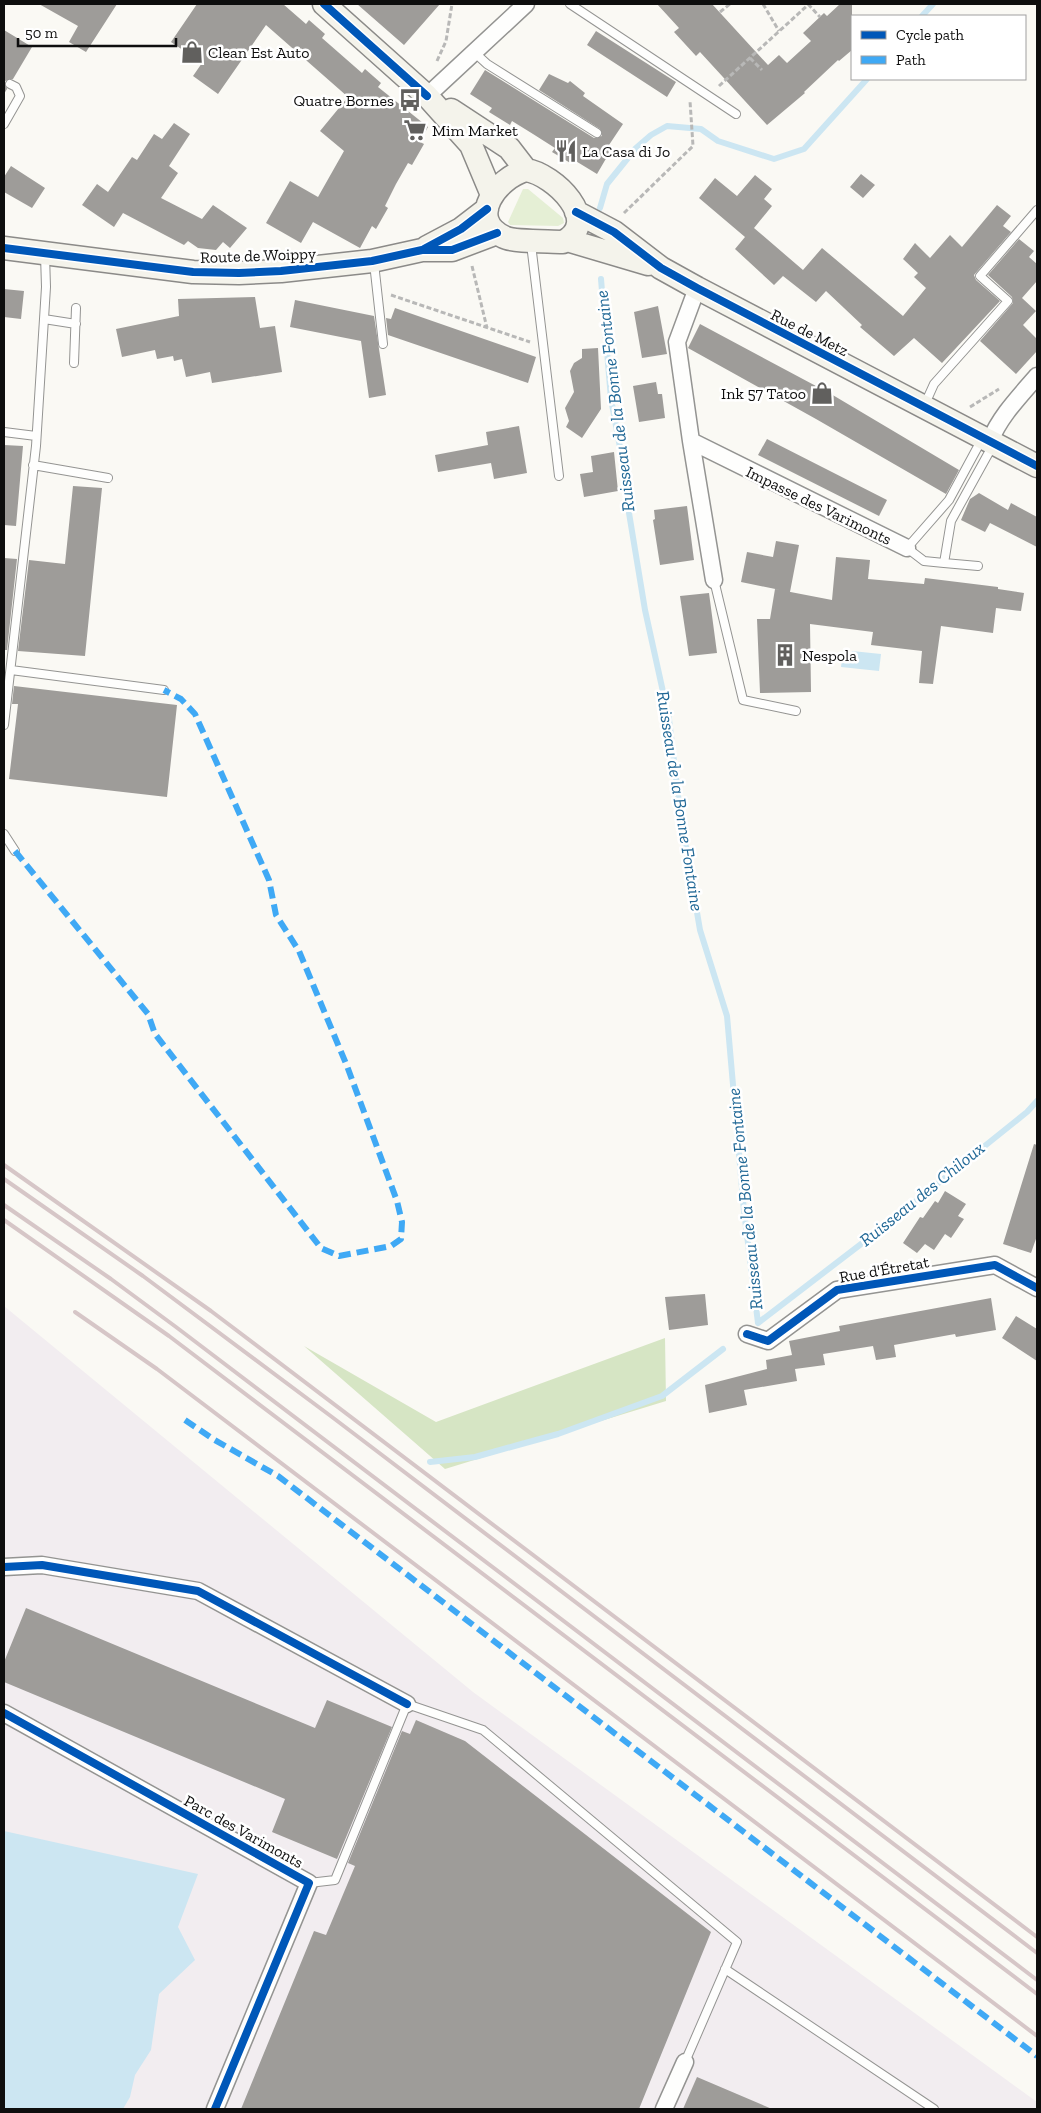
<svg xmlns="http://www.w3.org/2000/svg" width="1041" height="2113" viewBox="0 0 1041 2113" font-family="'Zilla Slab',serif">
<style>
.industrial{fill:#f2edf0}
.green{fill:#e5efd5}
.forest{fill:#d6e5c4}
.water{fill:#cce6f2}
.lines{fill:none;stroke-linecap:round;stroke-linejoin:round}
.stream{stroke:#cce6f2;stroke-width:6}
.building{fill:#9e9c99}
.lane-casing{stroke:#949492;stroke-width:10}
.street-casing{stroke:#949492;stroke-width:19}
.secondary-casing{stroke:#8b8a88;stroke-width:25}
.path{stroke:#b8b8b7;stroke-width:3;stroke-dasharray:5 2.5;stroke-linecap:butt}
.lane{stroke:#fefefd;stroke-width:8}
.street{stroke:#fefefd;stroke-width:16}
.secondary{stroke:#f4f3eb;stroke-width:22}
.rail{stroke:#d6c6c7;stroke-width:4}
.quiet{stroke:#3fa9f5;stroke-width:6;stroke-dasharray:12 6;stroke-linecap:butt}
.cycleway-casing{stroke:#fff;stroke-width:11}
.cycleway{stroke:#0057b8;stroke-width:8}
.labels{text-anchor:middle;stroke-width:5;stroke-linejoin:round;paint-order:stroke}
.poi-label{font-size:16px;fill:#0e0e0e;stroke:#fff;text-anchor:start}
.street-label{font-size:16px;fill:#0e0e0e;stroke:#fff}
.water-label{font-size:18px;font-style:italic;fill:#216896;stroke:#fff}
</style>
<rect width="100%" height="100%" fill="#faf9f4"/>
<path class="industrial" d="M 4,1306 L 473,1692 L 1037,2102 L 1037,2109 L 4,2109 Z"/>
<path class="green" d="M 523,189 L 528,189 L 563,218 L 564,223 L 558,226 L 510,225 L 508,222 Z"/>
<path class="forest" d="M 665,1338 L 666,1401 L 445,1469 L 304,1346 L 436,1422 Z"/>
<path class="water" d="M 852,651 L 881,654 L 879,671 L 841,667 L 842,659 L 846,660 L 847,655 L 851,655 Z
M 4,1831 L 198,1874 L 178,1927 L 195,1960 L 159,1994 L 151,2050 L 135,2075 L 130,2097 L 123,2109 L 4,2109 Z"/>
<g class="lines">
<path class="stream" d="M 922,16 L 933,4
M 600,208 L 607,184 L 636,148 L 651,135 L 667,126 L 701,129 L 718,141 L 774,159 L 804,149 L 867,79
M 601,279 L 611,399 L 627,485 L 629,513 L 645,610 L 669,719 L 680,812 L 700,930 L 727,1016 L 744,1211 L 758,1323
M 758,1323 L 895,1218 L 1027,1112 L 1037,1101
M 430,1462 L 475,1457 L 518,1445 L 558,1434 L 662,1396 L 723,1349"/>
</g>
<path class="building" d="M 39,4 L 117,4 L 86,52 L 69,42 L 78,26 Z
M 197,4 L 283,4 L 306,24 L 309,20 L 325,34 L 322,38 L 362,73 L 365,69 L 381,83 L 378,87 L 428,127 L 420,142 L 424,144 L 412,165 L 408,163 L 396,184 L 385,206 L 388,208 L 376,229 L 372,226 L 360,248 L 313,222 L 301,243 L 266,223 L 290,181 L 318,197 L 344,151 L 320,131 L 348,97 L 266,25 L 218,94 L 193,76 L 202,63 L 171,42 Z
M 357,4 L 440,4 L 404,45 Z
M 657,4 L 712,4 L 768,65 L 779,55 L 787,63 L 811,41 L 803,33 L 824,13 L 827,16 L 840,4 L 852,4 L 852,50 L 839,61 L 838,60 L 804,92 L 805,93 L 767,125 L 700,52 L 696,56 L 674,32 L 679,28 Z
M 4,30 L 32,47 L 13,79 L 5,81 L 7,89 L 4,94 Z
M 596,31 L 676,82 L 667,97 L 587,45 Z
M 485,70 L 594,138 L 602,136 L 600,129 L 539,90 L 549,74 L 568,83 L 570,81 L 585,93 L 583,96 L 623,124 L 607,148 L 611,150 L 597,174 L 574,160 L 572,164 L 552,152 L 555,148 L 533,134 L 512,121 L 510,125 L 489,112 L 492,108 L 470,94 Z
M 174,123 L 190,134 L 169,166 L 178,173 L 161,198 L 202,219 L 213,205 L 247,228 L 230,248 L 223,242 L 216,250 L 198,248 L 188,241 L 184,245 L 123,213 L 114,227 L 82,205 L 97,184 L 108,192 L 132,157 L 137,160 L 154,134 L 162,139 Z
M 11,166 L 45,188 L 32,208 L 4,192 L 4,177 Z
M 861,174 L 875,185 L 863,198 L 850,187 Z
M 755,175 L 772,189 L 764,199 L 772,206 L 754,228 L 803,270 L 822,248 L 903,316 L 926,288 L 914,277 L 918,273 L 903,259 L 915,243 L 930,258 L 950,235 L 962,247 L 997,205 L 1011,216 L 1003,226 L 1011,232 L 974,275 L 976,280 L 1000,301 L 942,363 L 914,338 L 894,356 L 860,327 L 862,325 L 826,291 L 816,302 L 783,276 L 774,285 L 735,249 L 745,237 L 699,198 L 715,178 L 737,196 Z
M 1019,239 L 1034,251 L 1029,257 L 1037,264 L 1037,281 L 1022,298 L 1036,311 L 1023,325 L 1037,339 L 1037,351 L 1016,374 L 980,341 L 1013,303 L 1012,297 L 988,275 Z
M 4,289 L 24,291 L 21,319 L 4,317 Z
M 255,297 L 260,328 L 275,326 L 282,372 L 212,383 L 210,372 L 186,377 L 182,359 L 174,361 L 173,356 L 157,359 L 155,350 L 122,357 L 116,329 L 179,316 L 178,299 Z
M 295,300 L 374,316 L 386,395 L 369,398 L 361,341 L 290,327 Z
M 658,306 L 667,354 L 642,358 L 634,312 Z
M 395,308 L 536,357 L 528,383 L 388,335 L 386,318 L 391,319 Z
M 700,324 L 831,394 L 959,470 L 946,494 L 816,419 L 688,348 Z
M 598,348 L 601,409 L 582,438 L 566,427 L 569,421 L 565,408 L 574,392 L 570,371 L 574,363 L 582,358 L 582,349 Z
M 656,382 L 658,394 L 662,394 L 665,418 L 639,422 L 633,386 Z
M 519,426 L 527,473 L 494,479 L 491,463 L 438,472 L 435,455 L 488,445 L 486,432 Z
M 767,439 L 887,500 L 879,516 L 758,455 Z
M 4,445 L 23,446 L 16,526 L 4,525 Z
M 614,452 L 618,491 L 584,497 L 580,474 L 593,472 L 591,456 Z
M 73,486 L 102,488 L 85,656 L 18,651 L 29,560 L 65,564 Z
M 979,493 L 1008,510 L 1011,503 L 1037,517 L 1037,547 L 990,523 L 985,532 L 961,520 L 970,499 Z
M 687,506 L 694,560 L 660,565 L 653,520 L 655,519 L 654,510 Z
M 776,541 L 799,545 L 790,592 L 741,582 L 747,552 L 773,557 Z
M 836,557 L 870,560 L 868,579 L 924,584 L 925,578 L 998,587 L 998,589 L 1024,593 L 1021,611 L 996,608 L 993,633 L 941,626 L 933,684 L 919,683 L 922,651 L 871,645 L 873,632 L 810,624 L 811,692 L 760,693 L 757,619 L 770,619 L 775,589 L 832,600 Z
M 4,558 L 17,559 L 7,650 L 4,650 Z
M 709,593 L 717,653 L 689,656 L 680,596 Z
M 14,686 L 177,705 L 167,797 L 9,779 L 18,704 L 12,704 Z
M 1034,1144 L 1037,1145 L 1037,1236 L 1031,1253 L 1003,1244 Z
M 945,1191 L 966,1204 L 958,1216 L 964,1219 L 951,1238 L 945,1234 L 934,1250 L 925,1244 L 917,1253 L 903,1243 L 920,1217 L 923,1218 L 935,1201 L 938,1203 Z
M 705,1294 L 708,1325 L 669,1330 L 665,1297 Z
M 991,1298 L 996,1330 L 956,1337 L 955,1334 L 894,1345 L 896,1357 L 876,1360 L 873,1346 L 823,1354 L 825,1365 L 795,1369 L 797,1381 L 744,1390 L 747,1405 L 709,1413 L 705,1385 L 767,1369 L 766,1360 L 792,1355 L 789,1341 L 840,1331 L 839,1326 Z
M 1016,1316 L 1037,1329 L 1037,1361 L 1002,1338 Z
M 26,1608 L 315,1728 L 327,1700 L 392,1727 L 337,1859 L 272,1832 L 285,1799 L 4,1682 L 4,1662 Z
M 416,1720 L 465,1741 L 711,1932 L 639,2109 L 241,2109 L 314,1931 L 326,1935 L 355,1866 L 348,1863 L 402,1731 L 410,1734 Z
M 697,2077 L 772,2109 L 683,2109 Z"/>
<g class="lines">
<defs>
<path id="lane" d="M 570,4 L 736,114
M 474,52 L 487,64 L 597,133
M 4,124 L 20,96 L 16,87 L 10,84
M 531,244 L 559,476
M 374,263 L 383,344
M 44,319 L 76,324
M 74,363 L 76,308
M 925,404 L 934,384 L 1008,301 L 980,276 L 1037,210
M 4,432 L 36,436
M 33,465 L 108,478
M 944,563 L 924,561 L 907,548 L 949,500 L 982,439
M 978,566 L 944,563 L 951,521 L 993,445
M 714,580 L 743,700 L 796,711
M 11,670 L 164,690
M 4,725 L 36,446 L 46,287 L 45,255
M 4,834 L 15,851
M 309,1883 L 335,1880 L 407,1704 L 483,1730 L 737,1942 L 685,2062
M 725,1969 L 934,2109"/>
<path id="street" d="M 427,96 L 526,4
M 697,288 L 677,342 L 691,441 L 714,580
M 691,441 L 907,548
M 990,441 C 1000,416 1020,396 1037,376
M 747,1334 L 768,1341 L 837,1290 L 995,1265 L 1037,1288
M 4,1567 L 42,1565 L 198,1591 L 407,1704
M 4,1713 L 309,1883 L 215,2109
M 664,2109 L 685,2062"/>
<path id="secondary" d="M 324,4 L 427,96 L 471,145 L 492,195
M 451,110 L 509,148 L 526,170
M 526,170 C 554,174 603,222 563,242 C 550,241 513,242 504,237 C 466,219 497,178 526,170 Z
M 576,212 L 614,232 L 661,268 L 697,288 L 1037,466
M 567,240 L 648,264
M 427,247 L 461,229 L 487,209
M 4,248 L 193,272 L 239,273 L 281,271 L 372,261 L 422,250 L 452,250 L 497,233"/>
</defs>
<use href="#lane" class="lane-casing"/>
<use href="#street" class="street-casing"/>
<use href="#secondary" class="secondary-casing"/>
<path class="path" d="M 763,4 L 779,31
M 808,4 L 820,17
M 720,12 L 730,4
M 750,58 L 762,70
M 437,61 L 446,41 L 452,4
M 719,86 L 809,4
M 624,213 L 693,146 L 690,101
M 472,266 L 487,328
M 391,295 L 530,342
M 970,407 L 999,389"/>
<use href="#lane" class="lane"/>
<use href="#street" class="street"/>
<use href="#secondary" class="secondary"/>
<path class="rail" d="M 4,1165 L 211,1311 L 1037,1937
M 4,1179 L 143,1276 L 332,1417 L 1037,1953
M 4,1205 L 111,1279 L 176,1327 L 1037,1980
M 4,1220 L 169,1336 L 1037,1994
M 75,1312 L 157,1369 L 1037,2036"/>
<path class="quiet" d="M 15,851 L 148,1014 L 155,1034 L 321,1248 L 339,1256 L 391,1246 L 401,1239 L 402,1222 L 397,1201 L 347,1066 L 299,951 L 276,915 L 269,880 L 195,714 L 181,699 L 164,690
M 185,1420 L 213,1439 L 278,1476 L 1037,2056"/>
<defs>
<path id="cycleway" d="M 324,4 L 427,96
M 576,212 L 614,232 L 661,268 L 697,288 L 1037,466
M 4,248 L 193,272 L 239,273 L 281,271 L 372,261 L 422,250 L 452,250 L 497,233
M 424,249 L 461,229 L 487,209
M 747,1334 L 768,1341 L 837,1290 L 995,1265 L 1037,1288
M 4,1567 L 42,1565 L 198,1591 L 407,1704
M 4,1713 L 309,1883 L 215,2109"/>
</defs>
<use href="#cycleway" class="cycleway-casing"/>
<use href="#cycleway" class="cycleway"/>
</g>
<defs>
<symbol id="shop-bare" viewBox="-9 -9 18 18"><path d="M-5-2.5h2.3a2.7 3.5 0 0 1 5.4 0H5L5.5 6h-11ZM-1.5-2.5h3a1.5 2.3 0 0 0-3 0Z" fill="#61605e" stroke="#fff" stroke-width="2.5" paint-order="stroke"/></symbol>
<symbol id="bus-bare" viewBox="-9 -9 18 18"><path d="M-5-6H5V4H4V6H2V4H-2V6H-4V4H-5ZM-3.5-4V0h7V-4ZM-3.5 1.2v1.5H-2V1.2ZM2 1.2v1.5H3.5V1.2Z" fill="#61605e" stroke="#fff" stroke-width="2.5" paint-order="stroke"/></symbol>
<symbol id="supermarket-bare" viewBox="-9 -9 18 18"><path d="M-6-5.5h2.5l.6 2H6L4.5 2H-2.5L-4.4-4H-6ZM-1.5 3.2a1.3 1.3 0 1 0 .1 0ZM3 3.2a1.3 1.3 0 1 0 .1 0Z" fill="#61605e" stroke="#fff" stroke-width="2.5" paint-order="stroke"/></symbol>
<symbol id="restaurant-bare" viewBox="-9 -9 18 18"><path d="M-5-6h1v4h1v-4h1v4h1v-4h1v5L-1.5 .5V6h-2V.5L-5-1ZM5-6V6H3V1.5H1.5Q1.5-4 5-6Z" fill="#61605e" stroke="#fff" stroke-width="2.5" paint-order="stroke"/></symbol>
<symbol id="building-bare" viewBox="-9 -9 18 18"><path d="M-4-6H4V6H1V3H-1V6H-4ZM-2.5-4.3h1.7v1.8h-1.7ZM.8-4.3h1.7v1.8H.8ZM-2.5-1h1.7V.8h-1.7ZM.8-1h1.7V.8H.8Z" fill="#61605e" stroke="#fff" stroke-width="2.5" paint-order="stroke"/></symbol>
</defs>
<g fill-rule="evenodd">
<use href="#shop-bare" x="176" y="36" width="32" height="32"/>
<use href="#bus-bare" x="394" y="84" width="32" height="32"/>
<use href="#supermarket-bare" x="399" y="114" width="32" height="32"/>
<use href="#restaurant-bare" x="550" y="135" width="32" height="32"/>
<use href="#shop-bare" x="806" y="377" width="32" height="32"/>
<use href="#building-bare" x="769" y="639" width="32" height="32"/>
</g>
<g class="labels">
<g class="poi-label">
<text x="208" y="58">Clean Est Auto</text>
<text x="394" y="106" text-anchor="end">Quatre Bornes</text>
<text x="432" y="136">Mim Market</text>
<text x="582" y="157">La Casa di Jo</text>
<text x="806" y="399" text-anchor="end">Ink 57 Tatoo</text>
<text x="802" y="661">Nespola</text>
</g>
<g class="street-label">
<text transform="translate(258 255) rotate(-2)" y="6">Route de Woippy</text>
<text transform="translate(810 332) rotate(27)" y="6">Rue de Metz</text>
<text transform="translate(819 505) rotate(26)" y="6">Impasse des Varimonts</text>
<text transform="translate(884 1269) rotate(-10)" y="6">Rue d'Étretat</text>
<text transform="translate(244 1831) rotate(29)" y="6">Parc des Varimonts</text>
</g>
<g class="water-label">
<text transform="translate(615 401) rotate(-97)" y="6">Ruisseau de la Bonne Fontaine</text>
<text transform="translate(680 801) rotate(81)" y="6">Ruisseau de la Bonne Fontaine</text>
<text transform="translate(922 1194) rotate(-39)" y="6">Ruisseau des Chiloux</text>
<text transform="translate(745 1199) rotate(-96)" y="6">Ruisseau de la Bonne Fontaine</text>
</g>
</g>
<rect width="1041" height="2113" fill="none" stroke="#0e0e0e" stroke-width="10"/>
<rect x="851" y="15" width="175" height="65" fill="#ffffff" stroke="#9f9f9f"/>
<rect x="861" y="31" width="25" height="8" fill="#0057b8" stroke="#9f9f9f"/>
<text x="896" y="40" font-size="15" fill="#0e0e0e">Cycle path</text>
<rect x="861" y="56" width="25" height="8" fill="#3fa9f5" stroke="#9f9f9f"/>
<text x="896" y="65" font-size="15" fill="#0e0e0e">Path</text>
<path d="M18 38v8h158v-8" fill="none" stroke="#0e0e0e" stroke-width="2.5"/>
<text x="25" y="38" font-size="15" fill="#0e0e0e" stroke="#ffffff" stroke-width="4" paint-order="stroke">50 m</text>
</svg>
